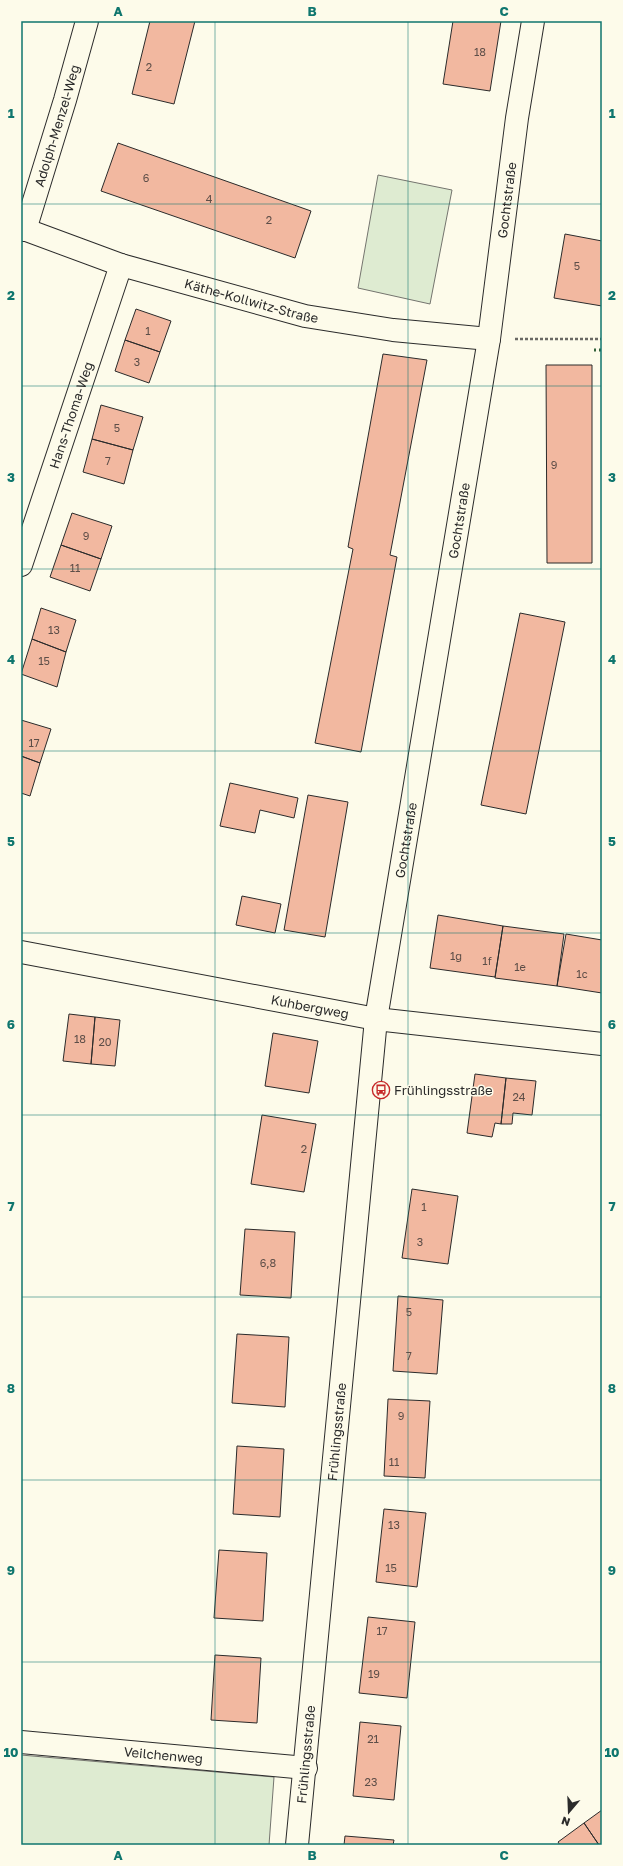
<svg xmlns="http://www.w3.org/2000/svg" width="623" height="1866" viewBox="0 0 623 1866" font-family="'Golos Text',sans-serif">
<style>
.green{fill:#deebd1;stroke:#74746e}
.building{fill:#f2b8a0;stroke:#2b2b2b}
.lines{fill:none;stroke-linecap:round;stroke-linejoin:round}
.street-casing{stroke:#2b2b2b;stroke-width:24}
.path{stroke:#6a6964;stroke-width:2.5;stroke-dasharray:3 2;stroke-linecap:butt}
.street{stroke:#fdfbea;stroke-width:22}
.hedge{stroke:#34623c;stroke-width:3;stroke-dasharray:2 3;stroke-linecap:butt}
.grid{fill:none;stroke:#0f766e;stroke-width:1;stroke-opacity:0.55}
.labels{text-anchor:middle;stroke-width:3;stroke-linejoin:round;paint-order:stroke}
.number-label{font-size:11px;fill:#5d4e48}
.street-label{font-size:13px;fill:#2b2b2b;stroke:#fdfbea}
.poi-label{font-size:13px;fill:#2b2b2b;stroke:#fdfbea;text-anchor:start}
.neatline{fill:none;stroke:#0f766e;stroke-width:1.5}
.grid-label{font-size:13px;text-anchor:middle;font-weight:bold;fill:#0f766e}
</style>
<rect width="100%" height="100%" fill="#fdfbea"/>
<path class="green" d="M 378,175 L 452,190 L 430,304 L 358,288 Z
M 21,1755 L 274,1777 L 269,1845 L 21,1845 Z"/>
<path class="building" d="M 150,21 L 195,21 L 174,104 L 132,94 Z
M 453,21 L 501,21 L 490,91 L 443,84 Z
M 118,143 L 311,211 L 295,258 L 101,191 Z
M 565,234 L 602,241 L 602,306 L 554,298 Z
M 136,309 L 171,321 L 160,352 L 125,340 Z
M 125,340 L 160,352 L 149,383 L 115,371 Z
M 383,354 L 427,360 L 390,555 L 397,557 L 361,752 L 315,743 L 353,549 L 348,547 Z
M 546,365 L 592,365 L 592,563 L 547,563 Z
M 101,405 L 143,417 L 133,450 L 92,439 Z
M 92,439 L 133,450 L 124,484 L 83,472 Z
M 72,513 L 112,526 L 101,559 L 61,545 Z
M 61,545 L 101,559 L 90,591 L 50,577 Z
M 41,608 L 76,620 L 66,652 L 32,639 Z
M 520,613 L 565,622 L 526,814 L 481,805 Z
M 32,639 L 66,652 L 57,687 L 21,674 Z
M 21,720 L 51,729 L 40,763 L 21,756 Z
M 21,756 L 40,763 L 30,796 L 21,793 Z
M 230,783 L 298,798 L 294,818 L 260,810 L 255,833 L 220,826 Z
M 308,795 L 348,802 L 325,937 L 284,930 Z
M 242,896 L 281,904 L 275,933 L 236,925 Z
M 438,915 L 503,926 L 495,977 L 430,968 Z
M 503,926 L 564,934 L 557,986 L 495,978 Z
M 566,934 L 602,940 L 602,993 L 557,986 Z
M 69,1014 L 95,1017 L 91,1064 L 63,1061 Z
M 95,1017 L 120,1020 L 115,1066 L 91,1064 Z
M 273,1033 L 318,1041 L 309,1093 L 265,1086 Z
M 475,1074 L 506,1078 L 501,1124 L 495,1123 L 492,1137 L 467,1133 Z
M 506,1078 L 536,1081 L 532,1115 L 513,1113 L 512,1124 L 501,1124 Z
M 262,1115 L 316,1124 L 304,1192 L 251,1184 Z
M 412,1189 L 458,1196 L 448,1264 L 402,1258 Z
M 245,1229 L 295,1232 L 291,1298 L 240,1295 Z
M 398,1296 L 443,1300 L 437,1374 L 393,1371 Z
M 237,1334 L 289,1337 L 285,1407 L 232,1403 Z
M 388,1399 L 430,1401 L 425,1478 L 384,1476 Z
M 237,1446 L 284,1449 L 280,1517 L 233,1514 Z
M 384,1509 L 426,1513 L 417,1587 L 376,1582 Z
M 219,1550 L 267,1553 L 263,1621 L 214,1618 Z
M 368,1617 L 415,1622 L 407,1698 L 359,1693 Z
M 215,1655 L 261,1658 L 257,1723 L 211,1720 Z
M 360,1722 L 401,1726 L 394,1800 L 353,1796 Z
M 602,1810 L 602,1845 L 599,1845 L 584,1823 Z
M 584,1823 L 599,1845 L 560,1845 L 558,1842 Z
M 345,1836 L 394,1840 L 393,1845 L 344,1845 Z"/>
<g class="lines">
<defs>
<g id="street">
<path id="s1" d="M 21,228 L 121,265 L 305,316 L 393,330 L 489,339"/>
<path id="s2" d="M 25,230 L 65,100 L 87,21"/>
<path id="s3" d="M 21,565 L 121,265"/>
<path id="s4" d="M 21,952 L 376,1019 L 602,1044"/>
<path id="s5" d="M 21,1742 L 306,1768"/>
<path id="s6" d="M 297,1845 L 376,1019 L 489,339 L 517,118 L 533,21"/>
</g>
</defs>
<use href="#street" class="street-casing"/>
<path class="path" d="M 515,339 L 602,339"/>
<use href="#street" class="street"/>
<path class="hedge" d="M 594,350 L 602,350"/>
</g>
<path class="grid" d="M 215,21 L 215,1845M 408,21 L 408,1845M 21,204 L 602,204M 21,386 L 602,386M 21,569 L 602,569M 21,751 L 602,751M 21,933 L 602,933M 21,1115 L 602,1115M 21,1297 L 602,1297M 21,1480 L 602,1480M 21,1662 L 602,1662"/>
<defs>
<symbol id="bus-ring" viewBox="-11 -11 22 22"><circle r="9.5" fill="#fdfbea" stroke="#c62828" stroke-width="1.5"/><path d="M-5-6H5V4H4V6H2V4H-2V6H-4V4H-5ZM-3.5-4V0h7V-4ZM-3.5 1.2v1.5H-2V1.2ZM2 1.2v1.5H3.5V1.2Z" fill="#c62828"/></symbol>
</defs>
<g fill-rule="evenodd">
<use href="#bus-ring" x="371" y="1080" width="20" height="20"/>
</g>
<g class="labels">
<g class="number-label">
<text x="480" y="56">18</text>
<text x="149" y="71">2</text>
<text x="146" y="182">6</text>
<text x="209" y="203">4</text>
<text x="269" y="224">2</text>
<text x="577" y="270">5</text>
<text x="148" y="335">1</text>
<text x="137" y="366">3</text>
<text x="117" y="432">5</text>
<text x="108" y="465">7</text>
<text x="554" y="469">9</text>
<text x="86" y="540">9</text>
<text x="75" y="572">11</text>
<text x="54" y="634">13</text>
<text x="44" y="665">15</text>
<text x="34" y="747">17</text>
<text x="456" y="960">1g</text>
<text x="487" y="965">1f</text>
<text x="520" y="971">1e</text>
<text x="582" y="978">1c</text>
<text x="80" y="1043">18</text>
<text x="105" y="1046">20</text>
<text x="519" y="1101">24</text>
<text x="304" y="1153">2</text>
<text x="424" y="1211">1</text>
<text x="420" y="1246">3</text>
<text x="268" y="1267">6,8</text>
<text x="409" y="1316">5</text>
<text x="409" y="1360">7</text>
<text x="401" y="1420">9</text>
<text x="394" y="1466">11</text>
<text x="394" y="1529">13</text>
<text x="391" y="1572">15</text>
<text x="382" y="1635">17</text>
<text x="374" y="1678">19</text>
<text x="373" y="1743">21</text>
<text x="371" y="1786">23</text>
</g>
<g class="street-label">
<text dy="5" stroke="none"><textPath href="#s2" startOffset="109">Adolph-Menzel-Weg</textPath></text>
<text dy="5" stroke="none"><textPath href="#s6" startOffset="1659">Gochtstraße</textPath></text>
<text dy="5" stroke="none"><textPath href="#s1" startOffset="242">Käthe-Kollwitz-Straße</textPath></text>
<text dy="5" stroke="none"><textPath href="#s3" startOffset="158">Hans-Thoma-Weg</textPath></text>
<text dy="5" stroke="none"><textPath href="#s6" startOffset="1335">Gochtstraße</textPath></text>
<text dy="5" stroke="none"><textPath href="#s6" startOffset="1011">Gochtstraße</textPath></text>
<text dy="5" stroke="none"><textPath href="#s4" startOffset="294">Kuhbergweg</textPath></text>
<text dy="5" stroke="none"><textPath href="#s6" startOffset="415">Frühlingsstraße</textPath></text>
<text dy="5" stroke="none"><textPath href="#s5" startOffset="143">Veilchenweg</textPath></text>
<text dy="5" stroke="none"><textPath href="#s6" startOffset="91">Frühlingsstraße</textPath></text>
</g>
<g class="poi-label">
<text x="394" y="1095">Frühlingsstraße</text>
</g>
</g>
<rect width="623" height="1866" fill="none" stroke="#fdfbea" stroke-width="44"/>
<g transform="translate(569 1812) rotate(199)" stroke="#fdfbea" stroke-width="3" paint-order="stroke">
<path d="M0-3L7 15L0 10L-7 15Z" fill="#2b2b2b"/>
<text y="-6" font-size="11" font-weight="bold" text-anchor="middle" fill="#2b2b2b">N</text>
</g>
<rect x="22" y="22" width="579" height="1822" class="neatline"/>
<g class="grid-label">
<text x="118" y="16">A</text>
<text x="312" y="16">B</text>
<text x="504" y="16">C</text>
<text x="11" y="118">1</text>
<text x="612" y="118">1</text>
<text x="11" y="300">2</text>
<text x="612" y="300">2</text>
<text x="11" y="482">3</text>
<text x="612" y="482">3</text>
<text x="11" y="664">4</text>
<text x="612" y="664">4</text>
<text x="11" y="846">5</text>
<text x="612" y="846">5</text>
<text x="11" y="1029">6</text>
<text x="612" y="1029">6</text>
<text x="11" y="1211">7</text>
<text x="612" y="1211">7</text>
<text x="11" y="1393">8</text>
<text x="612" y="1393">8</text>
<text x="11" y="1575">9</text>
<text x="612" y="1575">9</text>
<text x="11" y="1757">10</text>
<text x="612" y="1757">10</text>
<text x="118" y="1860">A</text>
<text x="312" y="1860">B</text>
<text x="504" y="1860">C</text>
</g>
</svg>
